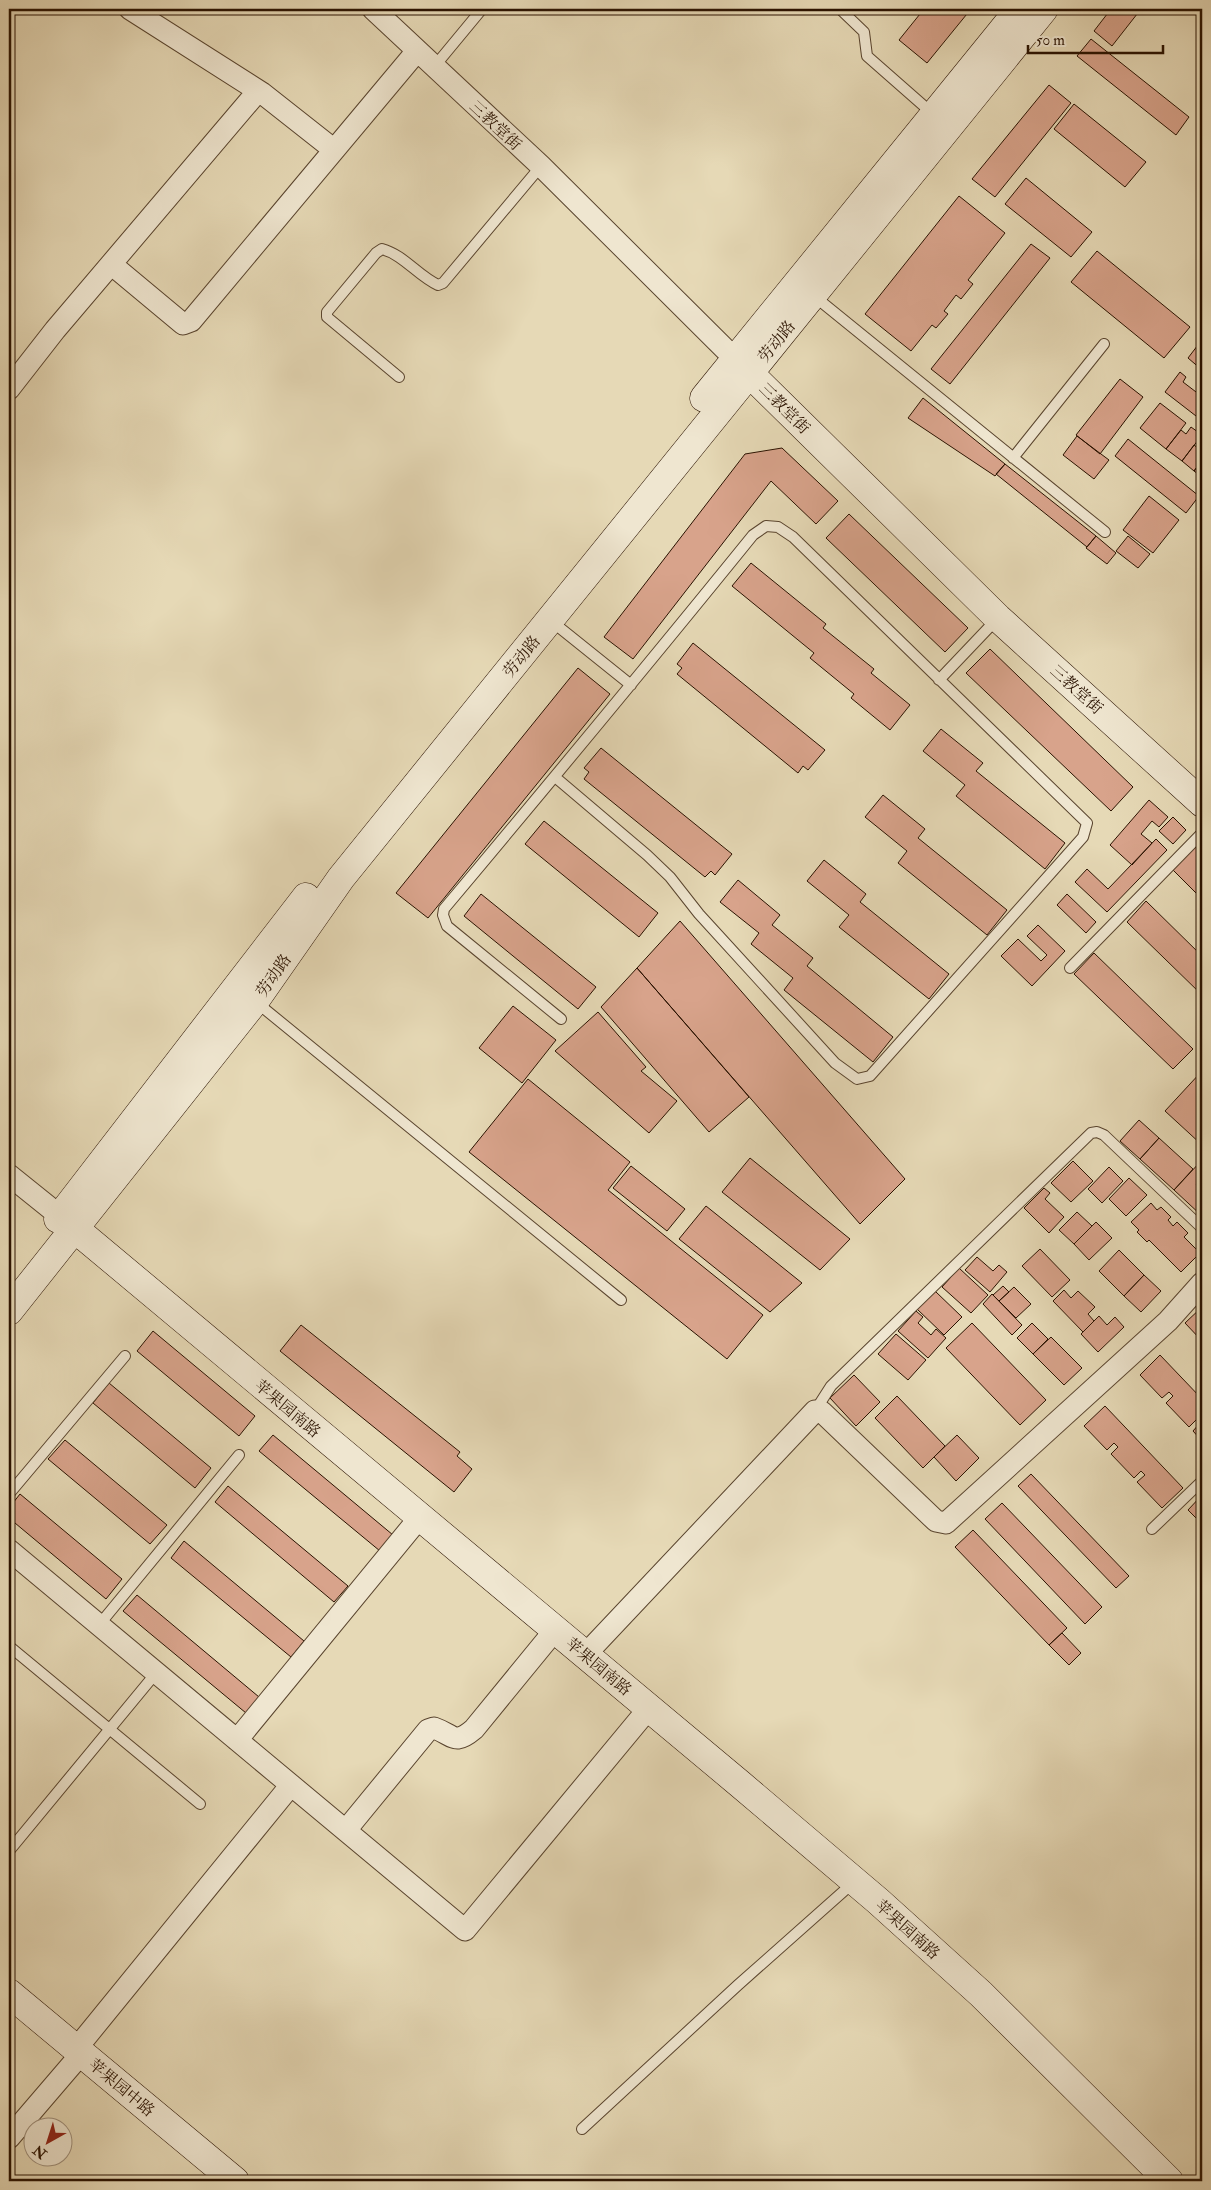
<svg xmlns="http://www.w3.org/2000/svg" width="1211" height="2190" viewBox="0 0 1211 2190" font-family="'IM FELL Double Pica','Noto Serif SC',serif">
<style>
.building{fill:#d8a38b;stroke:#2a1200}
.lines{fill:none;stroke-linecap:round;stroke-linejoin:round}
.lane-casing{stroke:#59442e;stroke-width:12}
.street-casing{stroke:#59442e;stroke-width:23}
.secondary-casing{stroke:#2a1200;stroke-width:29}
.lane{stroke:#efe6d0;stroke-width:10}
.street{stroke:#efe6d0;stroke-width:21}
.secondary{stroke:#efe6d0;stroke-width:28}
.labels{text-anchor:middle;stroke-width:4;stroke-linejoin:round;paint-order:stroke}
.street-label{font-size:16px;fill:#2a1200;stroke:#efe6d0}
</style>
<rect width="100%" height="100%" fill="#e6d9b6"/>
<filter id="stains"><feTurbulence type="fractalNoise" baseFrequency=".004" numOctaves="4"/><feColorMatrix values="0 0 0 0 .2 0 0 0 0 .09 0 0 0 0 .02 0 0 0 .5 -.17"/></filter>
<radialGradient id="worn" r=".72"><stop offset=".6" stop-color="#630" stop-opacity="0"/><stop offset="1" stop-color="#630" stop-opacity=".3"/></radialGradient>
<path class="building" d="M 924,9 L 971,9 L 927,63 L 899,40 Z
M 1111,9 L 1141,9 L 1112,46 L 1094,31 Z
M 1091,39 L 1189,117 L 1176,135 L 1077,56 Z
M 1049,85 L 1071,103 L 995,197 L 972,179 Z
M 1074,104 L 1146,162 L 1125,187 L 1054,129 Z
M 1026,178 L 1092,232 L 1071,257 L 1005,204 Z
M 959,196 L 1005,233 L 968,280 L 973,284 L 961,299 L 956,295 L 944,311 L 948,314 L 936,328 L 932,325 L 911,351 L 865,314 Z
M 1031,244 L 1050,258 L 950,384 L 931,369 Z
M 1097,251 L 1190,327 L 1164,358 L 1071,282 Z
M 1201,341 L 1202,342 L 1202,370 L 1188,358 Z
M 1180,372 L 1186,377 L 1183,382 L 1200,395 L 1202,393 L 1202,408 L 1196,416 L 1165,392 Z
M 1120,379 L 1143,397 L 1100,454 L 1076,435 Z
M 923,398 L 1005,464 L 995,476 L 908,418 Z
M 1160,403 L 1186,423 L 1166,449 L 1140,428 Z
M 1191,427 L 1202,435 L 1182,461 L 1166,449 L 1181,430 L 1186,434 Z
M 1077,436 L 1109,460 L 1094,479 L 1063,455 Z
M 1128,439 L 1199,496 L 1186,513 L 1115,456 Z
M 1194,445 L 1199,449 L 1202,445 L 1202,460 L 1194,471 L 1182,461 Z
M 782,448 L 838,501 L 816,524 L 771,481 L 633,659 L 604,637 L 745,454 Z
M 1202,460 L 1202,477 L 1194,471 Z
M 1005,464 L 1096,536 L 1087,547 L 996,474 Z
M 1149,496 L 1179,520 L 1153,553 L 1123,530 Z
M 849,514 L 968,628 L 945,652 L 826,538 Z
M 1096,536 L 1116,553 L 1107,564 L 1086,548 Z
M 1128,536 L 1150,554 L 1138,568 L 1116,551 Z
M 751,563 L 826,624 L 823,628 L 874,669 L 871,673 L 910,705 L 890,730 L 851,698 L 854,694 L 810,658 L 814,653 L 732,586 Z
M 693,643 L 825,750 L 808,770 L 803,766 L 798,773 L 677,674 L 682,668 L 677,664 Z
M 990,649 L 1133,787 L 1111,811 L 966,673 Z
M 578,668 L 610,694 L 428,918 L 396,893 Z
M 941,729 L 983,763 L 976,771 L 1065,843 L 1045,869 L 956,796 L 965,785 L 923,751 Z
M 601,748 L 732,854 L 715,875 L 711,871 L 705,877 L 584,779 L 589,772 L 584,768 Z
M 883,795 L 925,829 L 918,838 L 1007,910 L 987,935 L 898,863 L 907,851 L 865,817 Z
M 1149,800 L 1168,817 L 1159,827 L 1152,821 L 1141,834 L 1152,843 L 1132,865 L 1110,845 Z
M 1173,817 L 1186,830 L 1173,844 L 1159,831 Z
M 544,821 L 658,913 L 639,937 L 525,844 Z
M 1156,839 L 1167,850 L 1107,912 L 1075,882 L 1087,869 L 1108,889 Z
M 1195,847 L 1202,854 L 1202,899 L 1173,870 Z
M 824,860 L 866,894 L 860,902 L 949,974 L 929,999 L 839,927 L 849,915 L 807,881 Z
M 738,880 L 780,915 L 772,925 L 813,958 L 807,966 L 893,1037 L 873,1062 L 784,990 L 793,978 L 751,944 L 759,933 L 720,902 Z
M 481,894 L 596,987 L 578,1009 L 464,916 Z
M 1067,894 L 1096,922 L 1086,933 L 1057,905 Z
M 1146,901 L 1202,956 L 1202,995 L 1127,922 Z
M 680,921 L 905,1179 L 860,1224 L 637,968 Z
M 1038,925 L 1065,951 L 1032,986 L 1001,956 L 1018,939 L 1041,961 L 1047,955 L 1027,936 Z
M 1094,953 L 1193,1049 L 1173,1069 L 1074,974 Z
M 637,968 L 749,1097 L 709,1132 L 601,1007 Z
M 513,1006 L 556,1040 L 522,1083 L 479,1048 Z
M 598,1012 L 646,1067 L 641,1071 L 677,1101 L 649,1133 L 555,1051 Z
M 1202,1071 L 1202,1145 L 1165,1111 Z
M 528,1079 L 630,1162 L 608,1190 L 763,1315 L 727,1359 L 469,1152 Z
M 1139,1120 L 1159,1138 L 1140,1159 L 1120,1141 Z
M 1159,1138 L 1193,1169 L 1174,1190 L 1140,1159 Z
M 750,1158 L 850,1239 L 820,1270 L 722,1192 Z
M 1202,1160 L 1202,1178 L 1196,1185 L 1202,1190 L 1202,1216 L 1174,1190 Z
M 1073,1161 L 1093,1181 L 1071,1202 L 1051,1183 Z
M 631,1166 L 685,1209 L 667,1231 L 613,1188 Z
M 1109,1167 L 1123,1181 L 1102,1203 L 1088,1189 Z
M 1129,1178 L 1147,1195 L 1126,1216 L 1109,1199 Z
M 1044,1188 L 1050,1193 L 1045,1199 L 1064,1217 L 1049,1233 L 1024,1208 Z
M 1151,1203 L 1157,1210 L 1161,1207 L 1171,1217 L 1168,1220 L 1173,1226 L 1177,1222 L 1188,1233 L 1184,1237 L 1200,1253 L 1181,1272 L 1149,1240 L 1147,1242 L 1137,1232 L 1139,1230 L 1131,1222 Z
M 706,1206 L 802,1283 L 770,1312 L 679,1239 Z
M 1077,1212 L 1092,1226 L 1074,1244 L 1059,1230 Z
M 1096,1222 L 1112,1238 L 1089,1260 L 1074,1244 Z
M 1040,1249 L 1070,1280 L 1052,1297 L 1022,1266 Z
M 1119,1250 L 1144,1275 L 1124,1296 L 1099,1271 Z
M 977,1257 L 993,1271 L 999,1265 L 1007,1272 L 990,1292 L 965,1270 Z
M 959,1268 L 988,1295 L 971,1313 L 942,1287 Z
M 1144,1275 L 1161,1291 L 1141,1312 L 1124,1296 Z
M 1003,1286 L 1009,1292 L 999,1301 L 993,1295 Z
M 1014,1287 L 1031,1304 L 1016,1318 L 999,1301 Z
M 1064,1290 L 1071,1298 L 1078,1291 L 1095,1307 L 1088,1314 L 1094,1321 L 1083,1332 L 1053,1301 Z
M 935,1291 L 962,1317 L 944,1335 L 917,1309 Z
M 992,1294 L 1022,1325 L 1012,1335 L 983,1304 Z
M 1202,1307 L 1202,1341 L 1185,1323 Z
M 916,1311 L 923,1317 L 918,1323 L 931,1335 L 936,1329 L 946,1338 L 928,1358 L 898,1331 Z
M 1099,1316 L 1107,1325 L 1115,1317 L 1124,1327 L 1098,1352 L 1081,1334 Z
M 972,1323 L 1046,1400 L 1020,1425 L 946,1348 Z
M 1032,1323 L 1048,1339 L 1033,1354 L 1017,1338 Z
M 301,1325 L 460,1452 L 457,1456 L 472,1469 L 454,1492 L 280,1351 Z
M 153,1331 L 255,1416 L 239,1436 L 137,1351 Z
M 896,1334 L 926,1360 L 908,1380 L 878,1354 Z
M 1051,1337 L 1082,1368 L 1064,1385 L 1033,1354 Z
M 1160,1355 L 1202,1399 L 1202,1441 L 1193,1431 L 1200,1423 L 1197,1419 L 1189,1427 L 1166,1403 L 1173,1396 L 1169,1392 L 1162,1398 L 1140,1375 Z
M 854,1375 L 880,1402 L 856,1426 L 830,1398 Z
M 109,1383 L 211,1468 L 195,1488 L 93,1403 Z
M 897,1396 L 945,1446 L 923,1468 L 875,1418 Z
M 1105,1406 L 1183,1488 L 1162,1508 L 1137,1482 L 1145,1475 L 1141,1471 L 1134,1478 L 1111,1454 L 1118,1447 L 1114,1443 L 1107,1450 L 1084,1426 Z
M 273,1435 L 393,1535 L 380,1551 L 259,1451 Z
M 957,1435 L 979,1458 L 956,1481 L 934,1457 Z
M 65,1440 L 167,1525 L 150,1544 L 48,1459 Z
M 1031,1474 L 1129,1576 L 1116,1588 L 1018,1486 Z
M 228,1486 L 348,1586 L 334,1602 L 215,1502 Z
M 20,1494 L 122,1579 L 106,1599 L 9,1518 L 9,1508 Z
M 1202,1495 L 1202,1524 L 1188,1510 Z
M 1002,1503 L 1102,1607 L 1085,1624 L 985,1519 Z
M 973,1530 L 1067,1628 L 1049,1645 L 955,1547 Z
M 184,1541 L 304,1641 L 291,1657 L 171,1558 Z
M 137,1595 L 259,1697 L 246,1713 L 123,1611 Z
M 1062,1633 L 1081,1653 L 1069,1665 L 1049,1645 Z"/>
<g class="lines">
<defs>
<path id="lane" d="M 840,9 L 864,32 L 867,56 L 933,114
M 434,67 L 482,9
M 814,296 L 1105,532
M 399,377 L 327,317 L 327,312 L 376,253 L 382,249 C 404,255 418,276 438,285 L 443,283 L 541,166
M 1013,458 L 1104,344
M 550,620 L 631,685
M 939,680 L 997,619
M 555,777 L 647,855 L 670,877 L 699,914 L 835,1063 L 857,1079 L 870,1076 L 1083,837 L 1087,823 L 793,537 L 778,527 L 766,526 L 753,535 C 651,661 548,785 444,909 L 443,915 L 447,926 L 561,1019
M 1070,968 L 1202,833
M 256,1002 L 621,1300
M 815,1411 L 831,1386 L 1091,1133 L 1097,1132 L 1104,1135 L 1202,1228
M 9,1494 L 125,1356
M 1152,1529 L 1202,1481
M 99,1625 L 239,1455
M 9,1646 L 200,1804
M 9,1851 L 156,1673
M 582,2129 L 738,1985 L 854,1882"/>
<path id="street" d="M 130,9 L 262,93 L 333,149
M 373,9 L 541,166 L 735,359
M 111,264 L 183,324 L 191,321 L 417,51
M 9,389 L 55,330 L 258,91
M 9,1175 L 60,1216
M 9,1550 L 465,1930 L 649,1708
M 585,1655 L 815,1411 L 822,1412 L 936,1521 L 946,1523 L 1168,1321 L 1202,1283
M 237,1740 L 420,1517
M 346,1830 L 428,1730 L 434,1728 C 454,1735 454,1746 474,1729 L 555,1630
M 76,2049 L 291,1785
M 9,2138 L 81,2054"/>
<path id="secondary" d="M 736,360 L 998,618 L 1202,803
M 704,398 L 1014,16
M 62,1218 L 740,1784 L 878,1901 L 981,1994 L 1169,2181
M 58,1219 L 306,897
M 9,1311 L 255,1001 L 341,878 L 1044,9
M 9,1993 L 235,2181"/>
</defs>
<use href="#lane" class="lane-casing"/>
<use href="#street" class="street-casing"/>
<use href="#secondary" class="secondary-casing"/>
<use href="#lane" class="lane"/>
<use href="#street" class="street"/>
<use href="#secondary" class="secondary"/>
</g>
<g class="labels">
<g class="street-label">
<text transform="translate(496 125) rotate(43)" y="6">三教堂街</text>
<text transform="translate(776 341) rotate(-51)" y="6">劳动路</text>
<text transform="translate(785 408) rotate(45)" y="6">三教堂街</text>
<text transform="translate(521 656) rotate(-51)" y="6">劳动路</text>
<text transform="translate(1077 689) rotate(42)" y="6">三教堂街</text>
<text transform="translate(273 975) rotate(-55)" y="6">劳动路</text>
<text transform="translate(288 1408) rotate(40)" y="6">苹果园南路</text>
<text transform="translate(599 1666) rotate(40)" y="6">苹果园南路</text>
<text transform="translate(908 1929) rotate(42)" y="6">苹果园南路</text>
<text transform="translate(122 2087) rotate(40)" y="6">苹果园中路</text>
</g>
</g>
<rect width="1211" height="2190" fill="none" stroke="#e6d9b6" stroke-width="30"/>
<rect x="10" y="10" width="1191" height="2170" fill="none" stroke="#2a1200" stroke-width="2.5"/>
<rect x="15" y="15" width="1181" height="2160" fill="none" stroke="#2a1200"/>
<g transform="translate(48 2142) rotate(219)"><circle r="24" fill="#efe6d0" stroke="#a0917d"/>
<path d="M0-4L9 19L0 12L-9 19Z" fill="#8f2418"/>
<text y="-8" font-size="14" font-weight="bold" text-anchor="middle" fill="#2a1200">N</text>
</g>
<path d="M1028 45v8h135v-8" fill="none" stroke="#2a1200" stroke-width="2.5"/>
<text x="1036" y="45" font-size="15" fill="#2a1200" stroke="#efe6d0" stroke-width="4" paint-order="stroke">50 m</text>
<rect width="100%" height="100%" filter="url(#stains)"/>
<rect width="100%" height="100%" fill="url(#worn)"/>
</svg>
